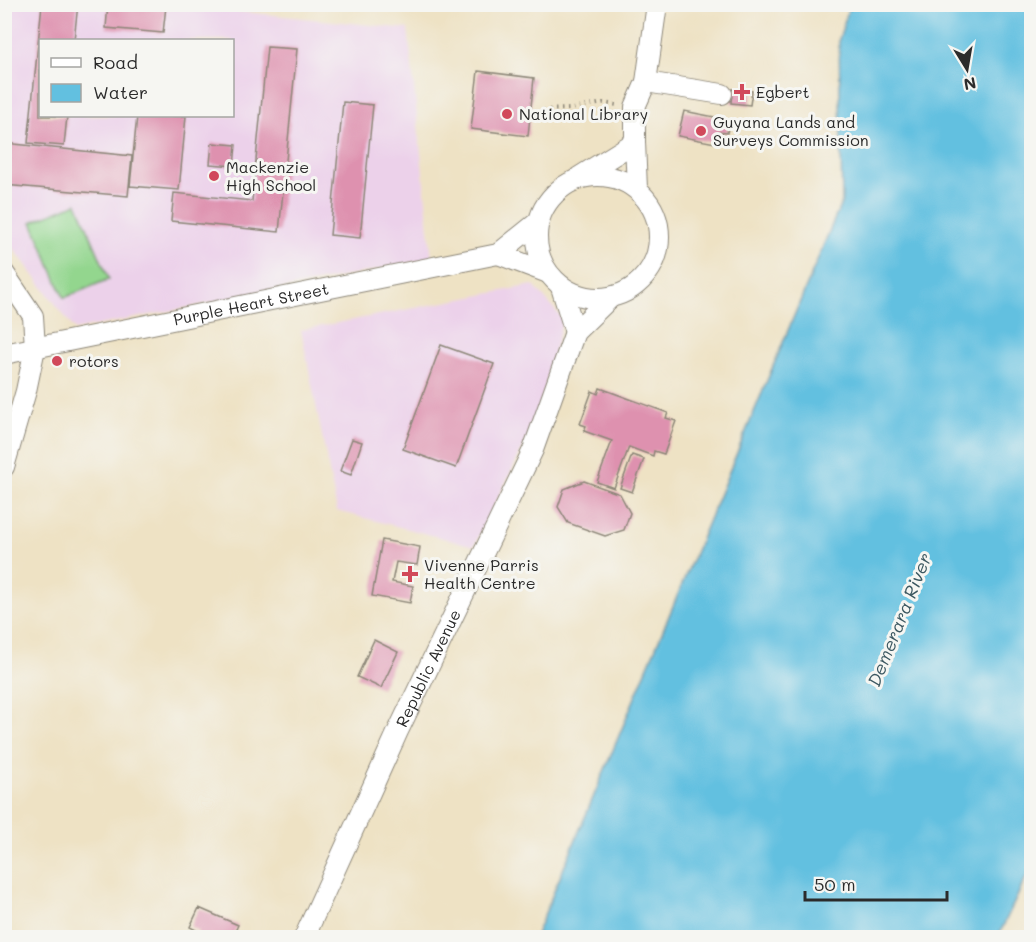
<svg xmlns="http://www.w3.org/2000/svg" width="1036" height="942" viewBox="0 0 1036 942" font-family="Mali,sans-serif">
<style>
.built{fill:#ecd1ea;fill-rule:evenodd}
.green{fill:#93d68e;stroke:#5f805c;stroke-width:1.5}
.water{fill:#62c0e0;stroke:#467686;stroke-width:1.5}
.building{fill:#de91af}
.lines{fill:none;stroke-linecap:round;stroke-linejoin:round}
.minor-casing{stroke:#8c8678;stroke-width:22}
.path{stroke:#8c8678;stroke-width:4;stroke-dasharray:1.5 4.5;stroke-linecap:butt}
.minor{stroke:#fff;stroke-width:20}
.poi-dot{fill:#d1495b;stroke:#f6f6f2;stroke-width:2}
.labels{text-anchor:middle;stroke-width:6;stroke-linejoin:round;paint-order:stroke}
.poi-label{font-size:16px;fill:#2b2b2b;stroke:#f6f6f2;text-anchor:start}
.street-label{font-size:16px;fill:#2b2b2b;stroke:#f6f6f2}
.water-label{font-size:18px;font-style:italic;fill:#3c5861;stroke:#f6f6f2}
</style>
<rect width="100%" height="100%" fill="#f6f6f2"/>
<filter id="ink" filterUnits="userSpaceOnUse"><feTurbulence type="fractalNoise" baseFrequency=".0167" numOctaves="2"/><feDisplacementMap in="SourceGraphic" scale="12" xChannelSelector="R" yChannelSelector="G"/><feConvolveMatrix kernelMatrix="1 2 1 2 8 2 1 2 1" color-interpolation-filters="sRGB"/></filter>
<filter id="wash" filterUnits="userSpaceOnUse"><feTurbulence type="fractalNoise" baseFrequency=".008" numOctaves="4" result="noise"/><feDisplacementMap in="SourceGraphic" scale="24" xChannelSelector="R" yChannelSelector="G"/><feGaussianBlur stdDeviation="1.35" result="paint"/><feColorMatrix in="noise" values="0 0 0 0 0 0 0 0 0 0 0 0 0 0 0 0 0 1.4 0 .05"/><feComposite in="paint" operator="in"/></filter>
<g filter="url(#wash)">
<rect width="100%" height="100%" fill="#eee2c4"/>
<path class="built" d="M 5,5 L 178,5 L 408,29 L 432,259 L 75,330 L 5,237 ZM 40,40 L 232,40 L 232,116 L 40,116 Z
M 533,285 L 563,319 L 536,422 L 474,546 L 337,511 L 301,330 Z"/>
<path class="green" d="M 77,203 L 109,279 L 64,298 L 32,222 Z"/>
<path class="water" d="M 850,4 L 1031,5 L 1031,867 L 998,937 L 535,937 L 842,201 L 839,39 Z"/>
<g id="blocks">
<path class="building" d="M 42,4 L 78,4 L 74,40 L 40,40 L 40,116 L 67,116 L 64,146 L 28,143 Z
M 108,4 L 150,4 L 166,6 L 163,33 L 106,28 Z
M 267,47 L 297,49 L 279,232 L 171,221 L 174,193 L 252,201 Z
M 478,71 L 534,78 L 528,136 L 471,129 Z
M 732,89 L 752,91 L 750,105 L 731,103 Z
M 343,102 L 373,105 L 360,238 L 330,235 Z
M 684,111 L 730,120 L 727,133 L 718,132 L 715,143 L 678,136 Z
M 137,116 L 186,116 L 179,190 L 130,186 Z
M 4,143 L 132,156 L 128,196 L 4,185 Z
M 212,143 L 236,145 L 234,166 L 210,164 Z
M 441,345 L 494,364 L 456,468 L 403,449 Z
M 600,388 L 668,413 L 666,418 L 676,421 L 664,454 L 654,451 L 653,456 L 629,447 L 614,488 L 597,482 L 612,441 L 584,431 L 586,426 L 580,424 L 592,391 L 598,394 Z
M 352,439 L 362,442 L 351,475 L 340,471 Z
M 632,455 L 644,459 L 632,492 L 620,488 Z
M 584,481 L 620,494 L 630,513 L 624,530 L 605,536 L 568,523 L 558,507 L 564,489 Z
M 382,540 L 420,547 L 417,565 L 396,562 L 392,582 L 413,586 L 410,603 L 372,596 Z
M 374,640 L 398,652 L 381,688 L 357,677 Z
M 199,908 L 238,925 L 232,938 L 195,938 L 198,931 L 190,927 Z"/>
</g>
</g>
<g filter="url(#ink)">
<use href="#blocks" fill-opacity="0" stroke="#8c8678" stroke-width="1.5"/>
<g class="lines">
<defs>
<g id="minor">
<path d="M 646,82 L 722,94"/>
<circle cx="598" cy="237" r="61"/>
<path d="M 579,177 L 635,142"/>
<path d="M 637,189 L 635,142 L 635,107 L 646,82 L 657,4"/>
<path d="M 498,254 L 548,273"/>
<path d="M 4,273 L 33,316 L 35,348 L 26,391 L 4,467"/>
<path d="M 561,287 L 575,332"/>
<path id="s1" d="M 4,354 L 498,254 L 539,221"/>
<path id="s2" d="M 304,938 L 398,731 L 533,450 L 575,332 L 611,297"/>
</g>
</defs>
<use href="#minor" class="minor-casing"/>
<path class="path" d="M 543,110 L 571,109 L 603,103 L 617,105"/>
<use href="#minor" class="minor"/>
</g>
</g>
<g class="poi-dot">
<path d="M739 83h6v6h6v6h-6v6h-6v-6h-6v-6h6z"/>
<circle cx="507" cy="114" r="6"/>
<circle cx="701" cy="131" r="6"/>
<circle cx="214" cy="176" r="6"/>
<circle cx="57" cy="361" r="6"/>
<path d="M407 565h6v6h6v6h-6v6h-6v-6h-6v-6h6z"/>
</g>
<g class="labels">
<g class="poi-label">
<text x="756" y="98">Egbert</text>
<text x="519" y="120">National Library</text>
<text x="713" y="128">Guyana Lands and<tspan x="713" dy="18">Surveys Commission</tspan></text>
<text x="226" y="173">Mackenzie<tspan x="226" dy="18">High School</tspan></text>
<text x="69" y="367">rotors</text>
<text x="424" y="571">Vivenne Parris<tspan x="424" dy="18">Health Centre</tspan></text>
</g>
<g class="street-label">
<text dy="6" stroke="none"><textPath href="#s1" startOffset="252">Purple Heart Street</textPath></text>
<text dy="6" stroke="none"><textPath href="#s2" startOffset="297">Republic Avenue</textPath></text>
</g>
<g class="water-label">
<text transform="translate(900 620) rotate(-68)" y="6">Demerara River</text>
</g>
</g>
<rect width="1036" height="942" fill="none" stroke="#f6f6f2" stroke-width="24"/>
<rect x="39" y="39" width="195" height="78" fill="#f6f6f2" stroke="#a5a5a2" stroke-width="1.5"/>
<rect x="51" y="58" width="30" height="9" fill="#ffffff" stroke="#a5a5a2" stroke-width="1.5"/>
<text x="93" y="69" font-size="18" fill="#2b2b2b">Road</text>
<rect x="51" y="84" width="30" height="18" fill="#62c0e0" stroke="#a5a5a2" stroke-width="1.5"/>
<text x="93" y="99" font-size="18" fill="#2b2b2b">Water</text>
<g transform="translate(967 69) rotate(169)" stroke="#f6f6f2" stroke-width="4.5" paint-order="stroke">
<path d="M0-4.5L10 22L0 15L-10 22Z" fill="#2b2b2b"/>
<text y="-9" font-size="16" font-weight="bold" text-anchor="middle" fill="#2b2b2b">N</text>
</g>
<path d="M805 891v9h142v-9" fill="none" stroke="#2b2b2b" stroke-width="3"/>
<text x="814" y="891" font-size="18" fill="#2b2b2b" stroke="#f6f6f2" stroke-width="4.5" paint-order="stroke">50 m</text>
</svg>
